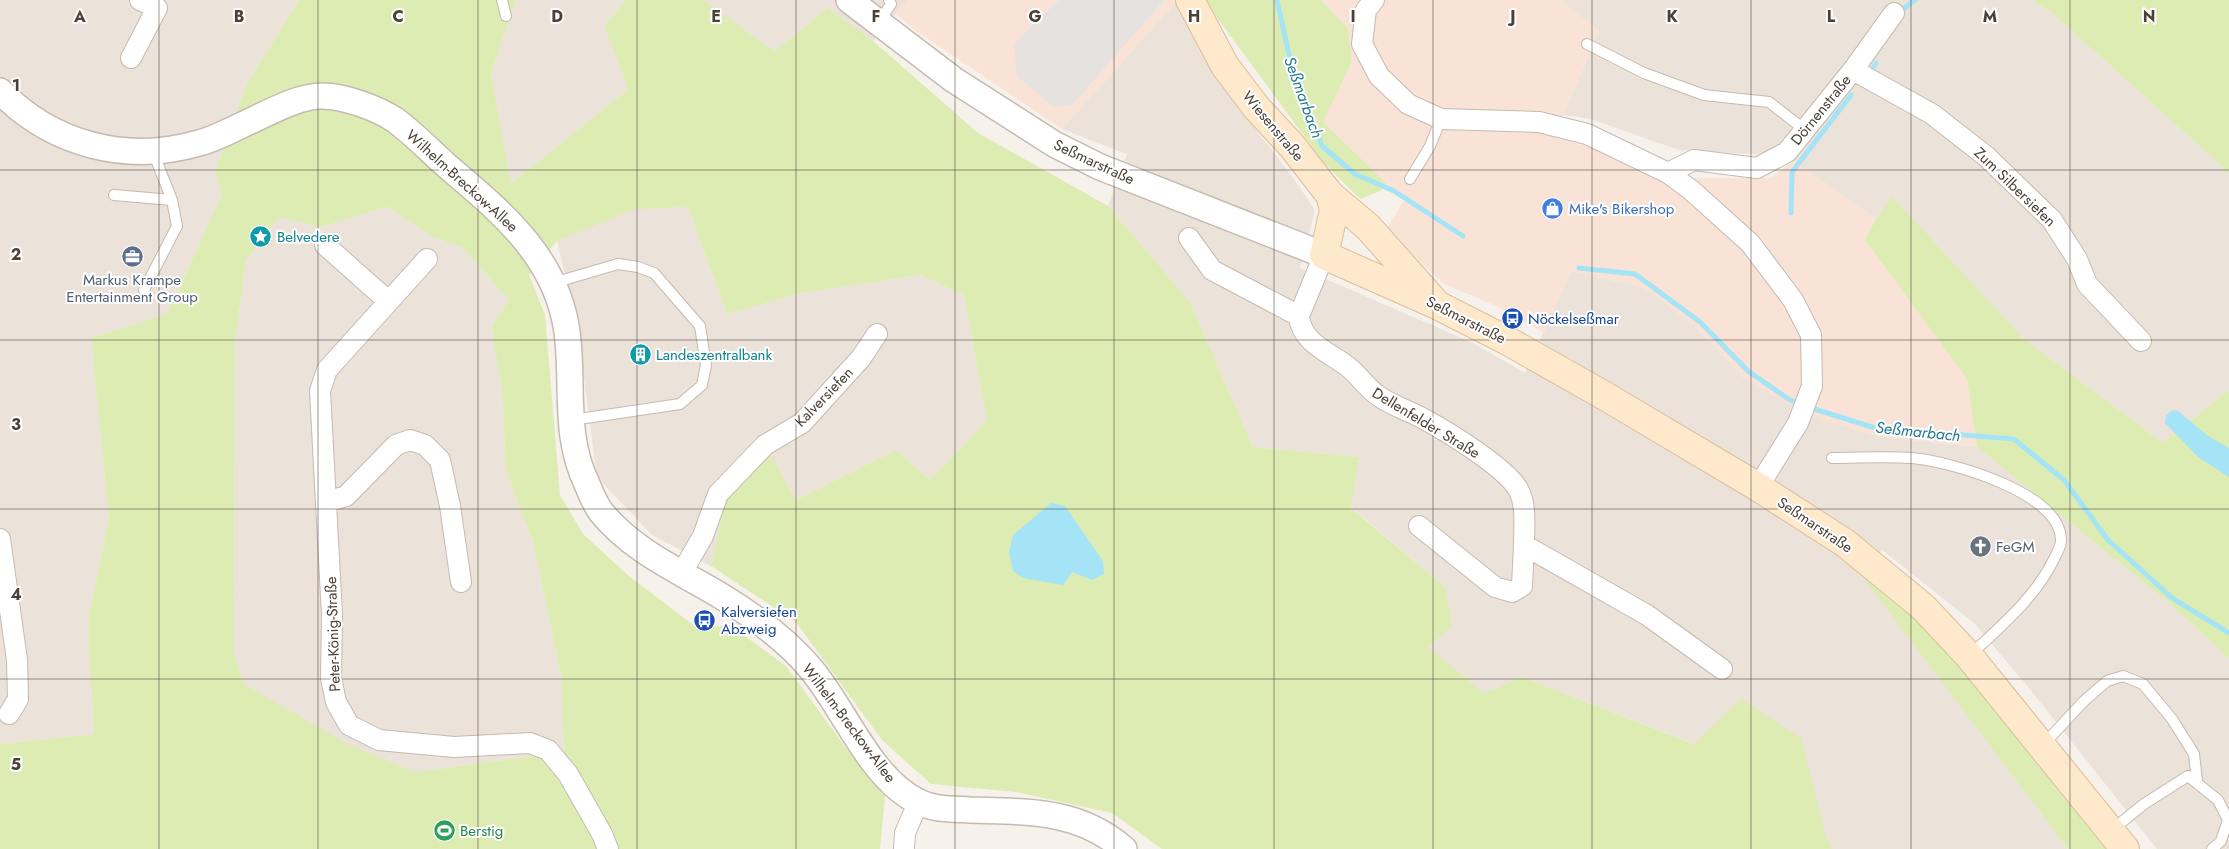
<svg xmlns="http://www.w3.org/2000/svg" width="2229" height="849" viewBox="0 0 2229 849" font-family="Jost,sans-serif">
<style>
.residential{fill:#ebe2d9}
.commercial{fill:#f8e3d6}
.green{fill:#ddecb2;fill-rule:evenodd}
.parking{fill:#e5e2df}
.water{fill:#a5e4f6}
.lines{fill:none;stroke-linecap:round;stroke-linejoin:round}
.stream{stroke:#a5e4f6;stroke-width:5}
.service-casing{stroke:#c6baaf;stroke-width:12}
.minor-casing{stroke:#c6baaf;stroke-width:22}
.tertiary-casing{stroke:#c6baaf;stroke-width:28}
.secondary-casing{stroke:#dcbe9a;stroke-width:30}
.service{stroke:#fff;stroke-width:10}
.minor{stroke:#fff;stroke-width:20}
.tertiary{stroke:#fff;stroke-width:25}
.secondary{stroke:#ffe9cc;stroke-width:28}
.grid{fill:none;stroke:#4b4038;stroke-width:1;stroke-opacity:0.55}
.labels{text-anchor:middle;stroke-width:4;stroke-linejoin:round;paint-order:stroke}
.street-label{font-size:15px;fill:#4b4038;stroke:#fff}
.shop-label{font-size:15px;fill:#366cbe;stroke:#fff;text-anchor:start}
.culture-label{font-size:15px;fill:#0d838f;stroke:#fff;text-anchor:start}
.service-label{font-size:15px;fill:#4e5e75;stroke:#fff}
.transit-label{font-size:15px;fill:#164399;stroke:#fff;text-anchor:start}
.worship-label{font-size:15px;fill:#5b616d;stroke:#fff;text-anchor:start}
.leisure-label{font-size:15px;fill:#27864d;stroke:#fff;text-anchor:start}
.water-label{font-size:16px;font-style:italic;fill:#227a94;stroke:#fff}
.grid-label{font-size:16px;text-anchor:middle;font-weight:bold;fill:#4b4038;stroke:#fff;stroke-width:4;stroke-linejoin:round;paint-order:stroke}
</style>
<rect width="100%" height="100%" fill="#f6f1eb"/>
<path class="residential" d="M 0,0 L 299,0 L 246,85 L 215,172 L 222,195 L 167,314 L 91,338 L 109,518 L 89,615 L 89,650 L 94,734 L 0,744 Z
M 516,0 L 626,0 L 604,26 L 628,89 L 511,184 L 491,73 Z
M 704,0 L 908,0 L 873,41 L 828,8 L 774,51 Z
M 1178,0 L 1209,52 L 1237,105 L 1291,175 L 1315,210 L 1300,268 L 1471,342 L 1525,373 L 1571,271 L 1645,288 L 1694,326 L 1744,378 L 1872,436 L 1977,447 L 2169,603 L 2229,658 L 2229,849 L 2157,849 L 2029,688 L 1974,623 L 1882,550 L 1864,577 L 2068,849 L 1833,849 L 1827,841 L 1695,744 L 1522,677 L 1484,693 L 1427,647 L 1445,587 L 1351,507 L 1359,457 L 1253,447 L 1190,302 L 1108,206 L 1127,154 L 1062,129 Z
M 1561,0 L 2033,0 L 2051,12 L 2229,173 L 2229,390 L 2163,443 L 2025,340 L 1892,198 L 1876,219 L 1794,161 L 1770,155 L 1679,150 L 1591,119 L 1563,115 L 1599,32 Z
M 387,207 L 435,238 L 463,248 L 509,300 L 491,327 L 502,390 L 506,471 L 533,542 L 561,675 L 564,752 L 415,772 L 349,746 L 244,684 L 234,653 L 235,344 L 246,261 L 279,217 L 320,227 Z
M 688,207 L 727,314 L 797,294 L 920,275 L 964,295 L 987,420 L 930,480 L 896,450 L 796,500 L 771,456 L 725,500 L 711,566 L 652,535 L 597,477 L 577,325 L 557,241 L 635,208 Z"/>
<path class="commercial" d="M 908,0 L 1178,0 L 1062,129 L 915,30 L 895,13 Z
M 1321,0 L 1561,0 L 1599,31 L 1554,137 L 1589,147 L 1652,178 L 1771,178 L 1794,161 L 1876,219 L 1865,240 L 1967,379 L 1977,447 L 1872,436 L 1807,415 L 1744,378 L 1694,326 L 1645,288 L 1572,271 L 1543,332 L 1499,307 L 1444,284 L 1386,230 L 1404,200 L 1322,122 L 1352,61 L 1348,28 Z"/>
<path class="green" d="M 299,0 L 516,0 L 491,73 L 511,184 L 628,89 L 604,26 L 626,0 L 704,0 L 774,51 L 828,8 L 873,41 L 978,133 L 1108,206 L 1190,302 L 1253,447 L 1359,457 L 1351,508 L 1445,587 L 1452,626 L 1428,647 L 1484,693 L 1522,677 L 1694,744 L 1741,699 L 1801,738 L 1827,840 L 1833,849 L 1162,849 L 1112,813 L 1016,792 L 931,784 L 882,740 L 796,622 L 711,566 L 725,500 L 771,455 L 796,500 L 896,450 L 930,480 L 987,420 L 964,295 L 920,275 L 797,294 L 727,314 L 688,207 L 635,209 L 557,241 L 529,275 L 545,315 L 560,495 L 583,534 L 630,577 L 696,627 L 731,626 L 786,666 L 849,752 L 885,796 L 880,849 L 0,849 L 0,744 L 94,734 L 89,650 L 89,615 L 109,518 L 91,338 L 167,314 L 222,195 L 215,172 L 246,85 ZM 387,207 L 435,238 L 463,248 L 509,300 L 491,327 L 502,390 L 506,471 L 533,542 L 561,675 L 564,752 L 415,772 L 349,745 L 244,684 L 234,653 L 235,344 L 246,261 L 279,217 L 320,227 Z
M 1204,0 L 1321,0 L 1348,28 L 1352,61 L 1323,122 L 1387,184 L 1380,191 L 1360,199 L 1324,163 Z
M 2033,0 L 2229,0 L 2229,173 L 2051,12 Z
M 1892,197 L 2025,340 L 2163,443 L 2229,390 L 2229,658 L 2169,603 L 1977,447 L 1967,379 L 1865,240 L 1876,219 Z
M 1863,577 L 1931,631 L 2106,849 L 2068,849 Z"/>
<path class="parking" d="M 1059,0 L 1164,0 L 1072,105 L 1054,107 L 1017,76 L 1014,44 Z"/>
<path class="water" d="M 2172,410 L 2178,411 L 2208,436 L 2229,448 L 2229,477 L 2198,457 L 2165,423 L 2166,416 Z
M 1051,503 L 1065,506 L 1103,561 L 1104,574 L 1092,580 L 1072,572 L 1063,585 L 1023,578 L 1013,571 L 1009,552 L 1013,535 Z"/>
<g class="lines">
<path class="stream" d="M 1277,0 L 1291,64 L 1322,146 L 1355,174 L 1394,191 L 1463,236
M 1898,13 L 1915,0
M 1871,71 L 1876,63
M 1791,213 L 1792,172 L 1851,95
M 1579,268 L 1635,274 L 1700,322 L 1748,371 L 1790,400 L 1800,404
M 1808,407 L 1875,428 L 2014,439 L 2064,480 L 2108,540 L 2172,598 L 2229,633"/>
<defs>
<path id="service" d="M 502,0 L 506,16
M 879,22 L 891,4 L 889,0
M 1587,44 L 1644,73 L 1704,95 L 1769,102 L 1805,130
M 1410,179 L 1430,146 L 1441,119
M 114,195 L 172,200 L 153,152
M 553,283 L 618,264 L 638,267 L 654,273 L 700,326 L 706,365 L 702,385 L 680,404 L 572,420
M 144,290 L 177,226 L 172,200
M 1832,458 C 1858,458 1885,456 1912,458 C 1949,461 2063,493 2061,541 C 2061,547 2056,554 2054,559 C 2035,598 2001,626 1970,655
M 2043,745 L 2084,701 L 2107,681 L 2123,676 L 2143,684 L 2172,719 L 2194,754 L 2197,781
M 2112,830 L 2144,804 L 2188,776 L 2218,800 L 2228,820 L 2221,841 L 2212,849"/>
<path id="minor" d="M 1374,0 L 1366,10 L 1362,44 L 1379,76 L 1408,104 L 1441,119 L 1539,122 L 1587,134 L 1668,173 L 1691,190 L 1750,243 L 1793,300 L 1811,335 L 1812,386 L 1798,423 L 1758,487
M 131,58 L 157,8 L 140,0
M 1853,70 L 1932,114 L 1987,157 L 2052,220 L 2077,259 L 2087,284 L 2141,341
M 1668,173 L 1694,160 L 1757,168 L 1787,152 L 1853,70 L 1894,13
M 1189,238 L 1212,270 L 1299,316 L 1324,255
M 325,245 L 388,301
M 427,259 L 327,370 L 320,391 L 332,615 L 331,678 L 336,702 L 349,725 L 379,740 L 454,747 L 530,743 L 548,750 L 568,774 L 602,834 L 608,849
M 1299,316 C 1301,342 1328,352 1347,366 C 1359,375 1367,389 1380,397 C 1393,406 1410,411 1424,419 C 1448,432 1505,467 1518,489 C 1527,505 1524,527 1524,545 L 1647,615 L 1722,669
M 327,502 L 346,496 L 396,445 L 410,440 L 425,445 L 440,460 L 450,506 L 461,582
M 1419,526 L 1495,587 L 1512,592 L 1522,586 L 1524,545
M 0,539 L 17,660 L 18,699 L 9,714
M 681,574 L 703,536 L 718,494 L 765,445 L 802,423 L 861,358 L 877,334
M 904,849 L 905,833 L 918,803"/>
<path id="tertiary" d="M 849,0 L 954,80 L 1054,144 L 1100,167 L 1324,255
M 0,91 C 52,145 127,164 199,143 C 214,139 228,132 242,125 C 265,115 296,96 322,96 C 344,96 377,108 395,120 C 413,133 430,151 447,166 C 501,212 557,257 567,332 C 574,384 563,435 587,484 C 591,494 595,504 601,512 C 634,552 678,570 721,596 C 754,616 786,639 811,669 C 844,708 870,778 917,801 C 933,810 953,809 970,810 C 1027,812 1078,809 1124,849"/>
<path id="secondary" d="M 1190,0 L 1225,66 L 1256,107 L 1292,146 L 1330,195 L 1334,210 L 1324,255 L 1437,305 L 1506,340 L 1605,396 L 1758,487 L 1845,543 L 1923,607 L 1969,656 L 2125,849
M 1330,195 L 1368,227 L 1433,300"/>
</defs>
<use href="#service" class="service-casing"/>
<use href="#minor" class="minor-casing"/>
<use href="#tertiary" class="tertiary-casing"/>
<use href="#secondary" class="secondary-casing"/>
<use href="#service" class="service"/>
<use href="#minor" class="minor"/>
<use href="#tertiary" class="tertiary"/>
<use href="#secondary" class="secondary"/>
</g>
<path class="grid" d="M 159,0 L 159,849M 318,0 L 318,849M 478,0 L 478,849M 637,0 L 637,849M 796,0 L 796,849M 955,0 L 955,849M 1114,0 L 1114,849M 1274,0 L 1274,849M 1433,0 L 1433,849M 1592,0 L 1592,849M 1751,0 L 1751,849M 1911,0 L 1911,849M 2070,0 L 2070,849M 0,170 L 2229,170M 0,340 L 2229,340M 0,509 L 2229,509M 0,679 L 2229,679"/>
<defs>
<symbol id="shop-disc" viewBox="-11 -11 22 22"><circle r="9.5" fill="#3f7fe0" stroke="#fff"/><path d="M-5-2.5h2.3a2.7 3.5 0 0 1 5.4 0H5L5.5 6h-11ZM-1.5-2.5h3a1.5 2.3 0 0 0-3 0Z" fill="#fff"/></symbol>
<symbol id="sight-disc" viewBox="-11 -11 22 22"><circle r="9.5" fill="#0f9aa8" stroke="#fff"/><path d="M0-6L1.8-2.2L6-1.7L2.9 1.2L3.7 5.4L0 3.3L-3.7 5.4L-2.9 1.2L-6-1.7L-1.8-2.2Z" fill="#fff"/></symbol>
<symbol id="office-disc" viewBox="-11 -11 22 22"><circle r="9.5" fill="#5c6f8a" stroke="#fff"/><path d="M-6-3h4V-5.5h4V-3h4V5H-6ZM-1-4.5V-3h2v-1.5ZM-6 0V1H6V0Z" fill="#fff"/></symbol>
<symbol id="bus-disc" viewBox="-11 -11 22 22"><circle r="9.5" fill="#1a4fb4" stroke="#fff"/><path d="M-5-6H5V4H4V6H2V4H-2V6H-4V4H-5ZM-3.5-4V0h7V-4ZM-3.5 1.2v1.5H-2V1.2ZM2 1.2v1.5H3.5V1.2Z" fill="#fff"/></symbol>
<symbol id="building-disc" viewBox="-11 -11 22 22"><circle r="9.5" fill="#0f9aa8" stroke="#fff"/><path d="M-4-6H4V6H1V3H-1V6H-4ZM-2.5-4.3h1.7v1.8h-1.7ZM.8-4.3h1.7v1.8H.8ZM-2.5-1h1.7V.8h-1.7ZM.8-1h1.7V.8H.8Z" fill="#fff"/></symbol>
<symbol id="church-disc" viewBox="-11 -11 22 22"><circle r="9.5" fill="#6b7280" stroke="#fff"/><path d="M-1.2-6h2.4v3.5h3.3v2.4h-3.3V6h-2.4V-.1h-3.3v-2.4h3.3Z" fill="#fff"/></symbol>
<symbol id="stadium-disc" viewBox="-11 -11 22 22"><circle r="9.5" fill="#2e9e5b" stroke="#fff"/><path d="M0-5a6.5 5 0 1 0 0 10a6.5 5 0 1 0 0-10ZM-3.5-1.8h7v3.6h-7Z" fill="#fff"/></symbol>
</defs>
<g fill-rule="evenodd">
<use href="#shop-disc" x="1540" y="196" width="25" height="25"/>
<use href="#sight-disc" x="248" y="224" width="25" height="25"/>
<use href="#office-disc" x="120" y="244" width="25" height="25"/>
<use href="#bus-disc" x="1500" y="306" width="25" height="25"/>
<use href="#building-disc" x="628" y="342" width="25" height="25"/>
<use href="#church-disc" x="1968" y="534" width="25" height="25"/>
<use href="#bus-disc" x="692" y="608" width="25" height="25"/>
<use href="#stadium-disc" x="432" y="818" width="25" height="25"/>
</g>
<g class="labels">
<g class="street-label">
<text transform="translate(1821 110) rotate(-51)" y="5">Dörnenstraße</text>
<text transform="translate(1273 126) rotate(50)" y="5">Wiesenstraße</text>
<text transform="translate(1094 162) rotate(25)" y="5">Seßmarstraße</text>
<text transform="translate(462 181) rotate(42)" y="5">Wilhelm-Breckow-Allee</text>
<text transform="translate(2015 187) rotate(44)" y="5">Zum Silbersiefen</text>
<text transform="translate(1466 320) rotate(27)" y="5">Seßmarstraße</text>
<text transform="translate(824 397) rotate(-46)" y="5">Kalversiefen</text>
<text transform="translate(1426 423) rotate(31)" y="5">Dellenfelder Straße</text>
<text transform="translate(1815 525) rotate(34)" y="5">Seßmarstraße</text>
<text transform="translate(333 634) rotate(-92)" y="5">Peter-König-Straße</text>
<text transform="translate(849 723) rotate(53)" y="5">Wilhelm-Breckow-Allee</text>
</g>
<g class="shop-label">
<text x="1569" y="214">Mike's Bikershop</text>
</g>
<g class="culture-label">
<text x="277" y="242">Belvedere</text>
<text x="656" y="360">Landeszentralbank</text>
</g>
<g class="service-label">
<text x="132" y="285">Markus Krampe<tspan x="132" dy="17">Entertainment Group</tspan></text>
</g>
<g class="transit-label">
<text x="1528" y="324">Nöckelseßmar</text>
<text x="721" y="617">Kalversiefen<tspan x="721" dy="17">Abzweig</tspan></text>
</g>
<g class="worship-label">
<text x="1996" y="552">FeGM</text>
</g>
<g class="leisure-label">
<text x="460" y="836">Berstig</text>
</g>
<g class="water-label">
<text transform="translate(1304 97) rotate(70)" y="6">Seßmarbach</text>
<text transform="translate(1918 431) rotate(6)" y="6">Seßmarbach</text>
</g>
</g>
<g class="grid-label">
<text x="80" y="22">A</text>
<text x="239" y="22">B</text>
<text x="398" y="22">C</text>
<text x="557" y="22">D</text>
<text x="716" y="22">E</text>
<text x="876" y="22">F</text>
<text x="1035" y="22">G</text>
<text x="1194" y="22">H</text>
<text x="1353" y="22">I</text>
<text x="1513" y="22">J</text>
<text x="1672" y="22">K</text>
<text x="1831" y="22">L</text>
<text x="1990" y="22">M</text>
<text x="2149" y="22">N</text>
<text x="16" y="91">1</text>
<text x="16" y="260">2</text>
<text x="16" y="430">3</text>
<text x="16" y="600">4</text>
<text x="16" y="770">5</text>
</g>
</svg>
